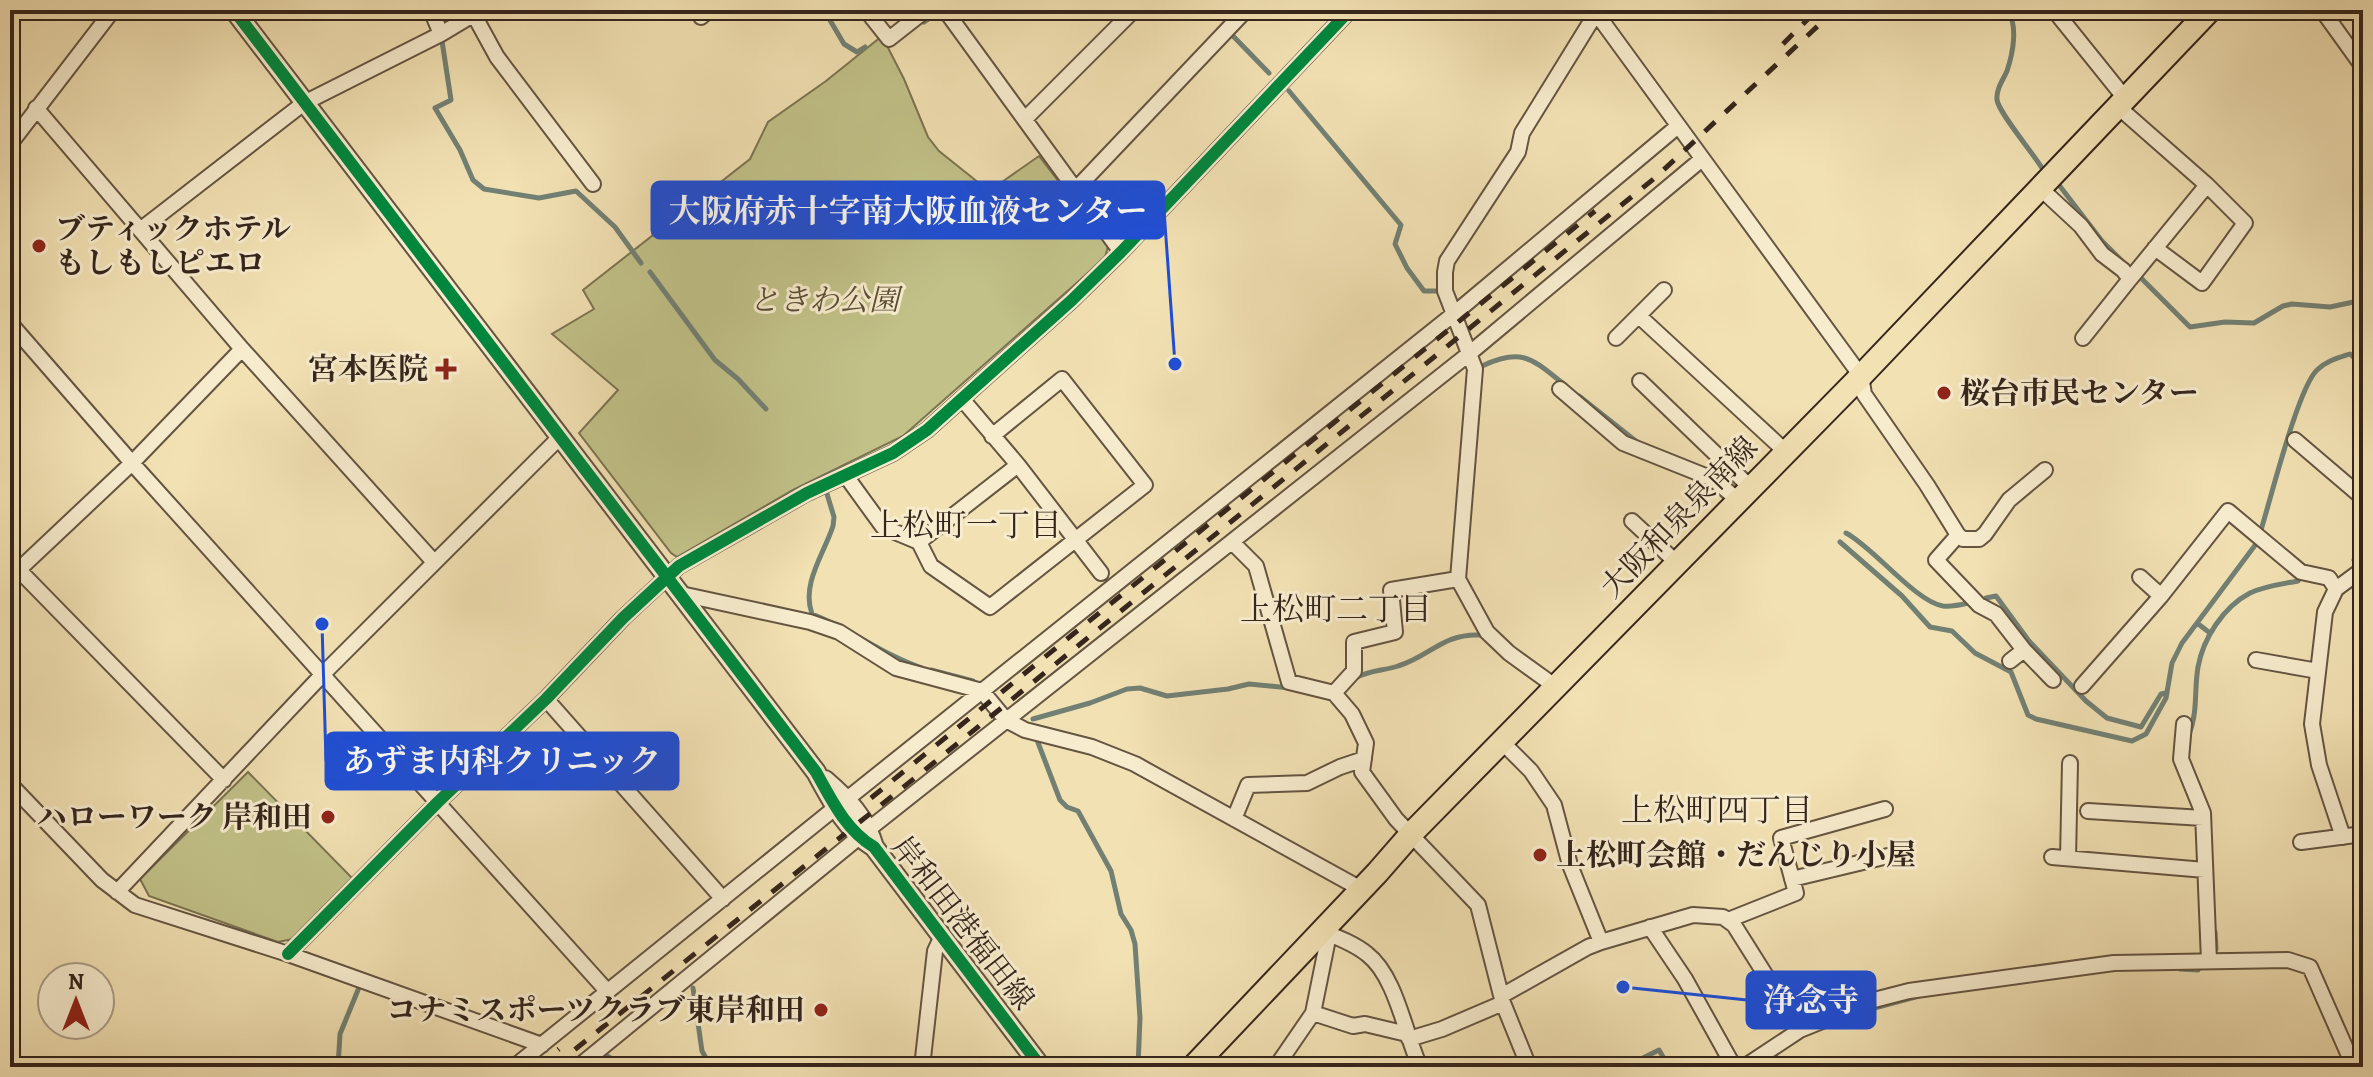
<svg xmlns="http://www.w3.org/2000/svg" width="2373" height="1077" viewBox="0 0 2373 1077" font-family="Alegreya,'Noto Serif JP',serif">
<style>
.green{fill:#c1c188;stroke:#7b7352;stroke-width:2}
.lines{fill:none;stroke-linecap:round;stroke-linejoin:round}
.stream{stroke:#728074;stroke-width:5}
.minor-casing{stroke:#645442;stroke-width:18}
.tertiary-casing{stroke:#645442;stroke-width:22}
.primary-casing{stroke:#35251c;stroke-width:26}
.minor{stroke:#f7ecce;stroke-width:14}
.tertiary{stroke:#f7ecce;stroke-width:18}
.primary{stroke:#f2e1b3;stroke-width:22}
.rail{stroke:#35251c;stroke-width:5;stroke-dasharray:14 14;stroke-linecap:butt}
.cycleway-casing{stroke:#f7ecce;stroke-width:17}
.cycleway{stroke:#00873e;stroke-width:12}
.poi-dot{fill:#8f2418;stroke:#f7ecce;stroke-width:3}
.labels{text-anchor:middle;stroke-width:6;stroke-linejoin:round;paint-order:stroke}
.poi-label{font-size:30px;font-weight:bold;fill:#35251c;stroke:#f7ecce;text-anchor:start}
.park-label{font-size:30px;font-style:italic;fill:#584c37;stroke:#f7ecce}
.street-label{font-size:30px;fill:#35251c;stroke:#f7ecce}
.neighbourhood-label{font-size:32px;fill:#35251c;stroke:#f7ecce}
.leader{fill:none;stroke:#1d4ed8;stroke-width:3}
.callout-dot{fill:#1d4ed8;stroke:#f7ecce;stroke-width:3}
.callout{fill:#1d4ed8;stroke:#1d4ed8;stroke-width:3}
.callout-label{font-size:32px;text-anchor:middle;font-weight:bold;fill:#fff}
</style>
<rect width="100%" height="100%" fill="#f2e1b3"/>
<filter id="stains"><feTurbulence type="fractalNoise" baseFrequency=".0025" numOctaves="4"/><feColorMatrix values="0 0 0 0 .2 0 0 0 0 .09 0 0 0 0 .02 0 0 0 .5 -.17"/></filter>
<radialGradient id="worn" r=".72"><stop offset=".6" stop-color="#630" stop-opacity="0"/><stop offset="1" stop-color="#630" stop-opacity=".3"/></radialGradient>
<path class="green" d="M 882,36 L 904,79 L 928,137 L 939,151 L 989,191 L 1039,156 L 1108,246 L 1105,258 L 903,436 L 793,490 L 677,557 L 671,553 L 579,433 L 618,390 L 552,334 L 594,309 L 583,290 L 750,159 L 768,122 L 826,81 Z
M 248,772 L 353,879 L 293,939 L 278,942 L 149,896 L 140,879 Z"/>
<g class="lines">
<path class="stream" d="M 824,10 L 844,44 L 857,52 L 865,47
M 1223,10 L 1224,11
M 2008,10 C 2018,27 2013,53 2007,71 C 2003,80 1996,89 1997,100 C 1999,113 2033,153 2042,168
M 924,22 L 930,18
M 1233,36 L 1269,73
M 442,41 L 451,100 L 435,108 L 460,150 L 473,180 L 484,189 L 539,198 L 576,191 L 615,227 L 641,263
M 1289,91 L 1401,225 L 1395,244 L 1407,268 L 1424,291 L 1440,291
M 2059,185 L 2102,241 L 2123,262
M 650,272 L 715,360 L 738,379 L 766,409
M 2141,278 L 2190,327 L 2225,322 L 2254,323 L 2283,306 L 2292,304 L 2330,307 L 2363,300
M 1482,366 C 1523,347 1532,359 1565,385
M 1579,396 L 1637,442
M 827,494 L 834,517 L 833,526 C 824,554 801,584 812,614 C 851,629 883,655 922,668
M 2261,530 C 2271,498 2298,388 2317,370 C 2326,361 2338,358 2350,354 L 2363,366
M 1846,533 C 1873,547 1916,602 1943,606 C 1951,607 1960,605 1968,603
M 1840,542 L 1902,596 L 1930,627 L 1952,631 L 1975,653 L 2011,672 L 2028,715 L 2036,719 L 2132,741 L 2146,734 L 2166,698 L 2172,663 L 2182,643 L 2256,544
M 2354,560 L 2363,556
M 1986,598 L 1996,596 L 2029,641 L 2086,701 L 2107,718 L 2141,727 L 2161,694 L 2166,693
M 2197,623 L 2210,633
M 931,670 L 973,681
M 1355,678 C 1370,670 1383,671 1398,666 C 1429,657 1443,633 1480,635
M 1033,719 L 1090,703 L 1127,689 L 1140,688 L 1167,696 L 1228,689 L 1249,684 L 1290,688
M 2189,734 C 2198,713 2194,690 2198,667 C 2203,639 2223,607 2250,593 C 2265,586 2282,584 2298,581
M 1037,740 L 1060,800 L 1067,807 L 1078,811 L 1111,871 L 1121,914 L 1131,930 L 1135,944 L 1140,1018 L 1138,1067
M 2215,932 L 2216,949
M 2180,969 L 2198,970
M 693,988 L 702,1051 L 711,1067
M 1867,1010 L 1919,996
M 607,1056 L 625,1067
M 338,1067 L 340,1034 L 358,990
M 1625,1067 L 1659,1050 L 1669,1067
M 1759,1067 L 1776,1054"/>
<defs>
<path id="minor" d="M 431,10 L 441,34
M 866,10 L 889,39 L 926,10
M 945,10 L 1121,252
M 1594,10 L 1861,376 L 1864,394 L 1927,485 L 1958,535 L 1963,539 L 1979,539 L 1985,534 L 2009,500 L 2045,470
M 2054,10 L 2124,97
M 2322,10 L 2363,67
M 474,15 L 497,57 L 593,184
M 701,17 L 709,10
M 2116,105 L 2207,185 L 2245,223 L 2202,283 L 2155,248
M 36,108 L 242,349 L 434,562
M 1025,119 L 1134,10
M 10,144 L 113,10
M 2039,187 L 2081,226 L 2102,254 L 2123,270 L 2130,279 L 2083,338
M 1076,189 L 1246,10
M 140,230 L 304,103 L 441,34 L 481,10
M 2130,279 L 2207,185
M 1639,316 L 1785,451
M 10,323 L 132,463 L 608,992
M 1616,338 L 1664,290
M 1640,381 L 1750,487
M 1560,389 L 1623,443 L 1713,479 L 1738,500
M 962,399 L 1018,465 L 1101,573
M 2295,440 L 2363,498
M 846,476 L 883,527 L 919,542 L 931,566 L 990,607 L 1145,485 L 1062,379 L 992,436
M 1632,521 L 1677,563
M 1958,535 L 1936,560 L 1979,605 L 1996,614 L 2024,650 L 2053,680
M 919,542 L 1018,465
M 1232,542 L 1256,566 L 1289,682 L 1334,693 L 1352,714 L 1366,743 L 1362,772 L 1396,819 L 1478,905 L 1503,1003 L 1529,1067
M 10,561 L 224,780
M 2140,577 L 2161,596
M 10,578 L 132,463 L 242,349
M 681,594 L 810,622 L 839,632 L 896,668 L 982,691 L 1006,720 L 1025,730 L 1092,747 L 1135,764 L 1361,889
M 2256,660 L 2318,671
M 2010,661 L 2024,650
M 2082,686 L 2161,596 L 2228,511 L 2301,572 L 2329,578 L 2336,589
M 1556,687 L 1509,653 L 1487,632 L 1458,579 L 1475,369 L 1445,291 L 1445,272 L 1447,261 L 1518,152 L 1522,133 L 1598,10
M 1334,693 L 1354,671 L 1354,642 L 1395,632 L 1391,590 L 1458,579
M 546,699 L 723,899
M 2184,724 L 2181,759 L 2203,813 L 2209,961
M 1503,743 L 1531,771 L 1554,805 L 1570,865 L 1601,942
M 10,784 L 102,880 L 135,905 L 288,954 L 542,1045
M 847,799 L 1455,313 L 1678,126
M 2088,811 L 2203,818
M 1234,819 L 1248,785 L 1307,783 L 1340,767 L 1364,759
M 869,829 L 1470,353 L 1702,159
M 2343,837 L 2319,765 L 2312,724 L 2325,612 L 2336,589 L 2363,569
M 2301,842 L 2363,834
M 2052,857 L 2205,870
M 2068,858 L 2070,763
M 1792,879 L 1888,856
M 117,892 L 322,675 L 561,436
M 1728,920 L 1796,893 L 1781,838 L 1885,809
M 1650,927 L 1685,979 L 1734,1067
M 1322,931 C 1337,937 1355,944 1367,954 C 1396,976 1405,1034 1420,1067
M 288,954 L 438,802 L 546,699 L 623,618 L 679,566 L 807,493 L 893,453 L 927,430 L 1072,300 L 1121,252 L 1350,10
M 1503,995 L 1588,947 L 1601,942 L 1693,915 L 1723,917 L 1734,925 L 1800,1030
M 1313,1013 L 1353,1026 L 1365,1024 L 1407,1034
M 1409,1039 L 1442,1029 L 1503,1003
M 514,1067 L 835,808
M 578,1067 L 858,838
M 922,1067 L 935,951 L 942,936
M 1276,1067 L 1313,1013 L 1329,934
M 1744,1067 L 1800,1030 L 1874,1000 L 1909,991 L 2114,963 L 2288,960 L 2310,967 L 2354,1067"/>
<path id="tertiary" d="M 234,10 L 816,772 C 832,801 846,830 874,847 L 1041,1067
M 825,780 C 847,799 866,818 874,847"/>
<path id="primary" d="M 1193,1067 L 1377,873 L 1411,834 L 1861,376 L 2210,10"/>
</defs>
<use href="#minor" class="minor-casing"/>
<use href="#tertiary" class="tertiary-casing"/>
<use href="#primary" class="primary-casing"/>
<use href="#minor" class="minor"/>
<use href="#tertiary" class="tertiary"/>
<use href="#primary" class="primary"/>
<path class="rail" d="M 1783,44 L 1817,10
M 871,798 L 1595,211
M 536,1067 L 559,1049
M 553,1067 L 931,765 L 1656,177 L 1835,10"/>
<defs>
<path id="cycleway" d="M 234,10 L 816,772 C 832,801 846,830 874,847 L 1041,1067
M 288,954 L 438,802 L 546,699 L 623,618 L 679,566 L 807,493 L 893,453 L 927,430 L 1072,300 L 1121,252 L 1350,10"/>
</defs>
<use href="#cycleway" class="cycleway-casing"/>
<use href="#cycleway" class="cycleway"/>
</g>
<g class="poi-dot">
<circle cx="39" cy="246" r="8"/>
<path d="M442 357h8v8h8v8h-8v8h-8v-8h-8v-8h8z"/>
<circle cx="1944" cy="393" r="8"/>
<circle cx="328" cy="817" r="8"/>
<circle cx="1540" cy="855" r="8"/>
<circle cx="821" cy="1010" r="8"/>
</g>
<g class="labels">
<g class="poi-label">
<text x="55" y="239">ブティックホテル<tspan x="55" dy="34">もしもしピエロ</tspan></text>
<text x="428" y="379" text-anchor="end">宮本医院</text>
<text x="1960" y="403">桜台市民センター</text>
<text x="312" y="827" text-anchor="end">ハローワーク 岸和田</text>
<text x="1556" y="865">上松町会館・だんじり小屋</text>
<text x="805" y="1020" text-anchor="end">コナミスポーツクラブ東岸和田</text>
</g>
<g class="park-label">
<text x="824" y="310">ときわ公園</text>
</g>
<g class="street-label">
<text transform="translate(1679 517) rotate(-46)" y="10">大阪和泉泉南線</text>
<text transform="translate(963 923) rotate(52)" y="10">岸和田港福田線</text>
</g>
<g class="neighbourhood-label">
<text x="966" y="536">上松町一丁目</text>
<text x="1336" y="620">上松町二丁目</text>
<text x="1717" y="821">上松町四丁目</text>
</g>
</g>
<path class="leader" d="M1175 364L1164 210M322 624L326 761M1623 987L1747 1000"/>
<g class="callout-dot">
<circle cx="1175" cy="364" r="8"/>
<circle cx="322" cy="624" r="8"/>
<circle cx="1623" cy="987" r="8"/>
</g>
<g class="callout">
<rect x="652" y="182" width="512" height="56" rx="8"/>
<rect x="326" y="733" width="352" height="56" rx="8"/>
<rect x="1747" y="972" width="128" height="56" rx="8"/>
</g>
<g class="callout-label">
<text x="908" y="222">大阪府赤十字南大阪血液センター</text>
<text x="502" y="772">あずま内科クリニック</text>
<text x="1811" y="1011">浄念寺</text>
</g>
<rect width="2373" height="1077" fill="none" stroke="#f2e1b3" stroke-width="40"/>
<rect x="12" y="12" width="2349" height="1053" fill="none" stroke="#35251c" stroke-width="4"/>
<rect x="20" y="20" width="2333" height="1037" fill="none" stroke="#35251c" stroke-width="2"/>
<g transform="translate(76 1001)"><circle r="38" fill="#f7ecce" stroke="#a99c87" stroke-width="2"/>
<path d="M0-6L14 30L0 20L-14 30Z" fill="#8f2418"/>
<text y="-12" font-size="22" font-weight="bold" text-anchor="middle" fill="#35251c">N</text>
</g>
<rect width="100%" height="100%" filter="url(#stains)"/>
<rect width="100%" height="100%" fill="url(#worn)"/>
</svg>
